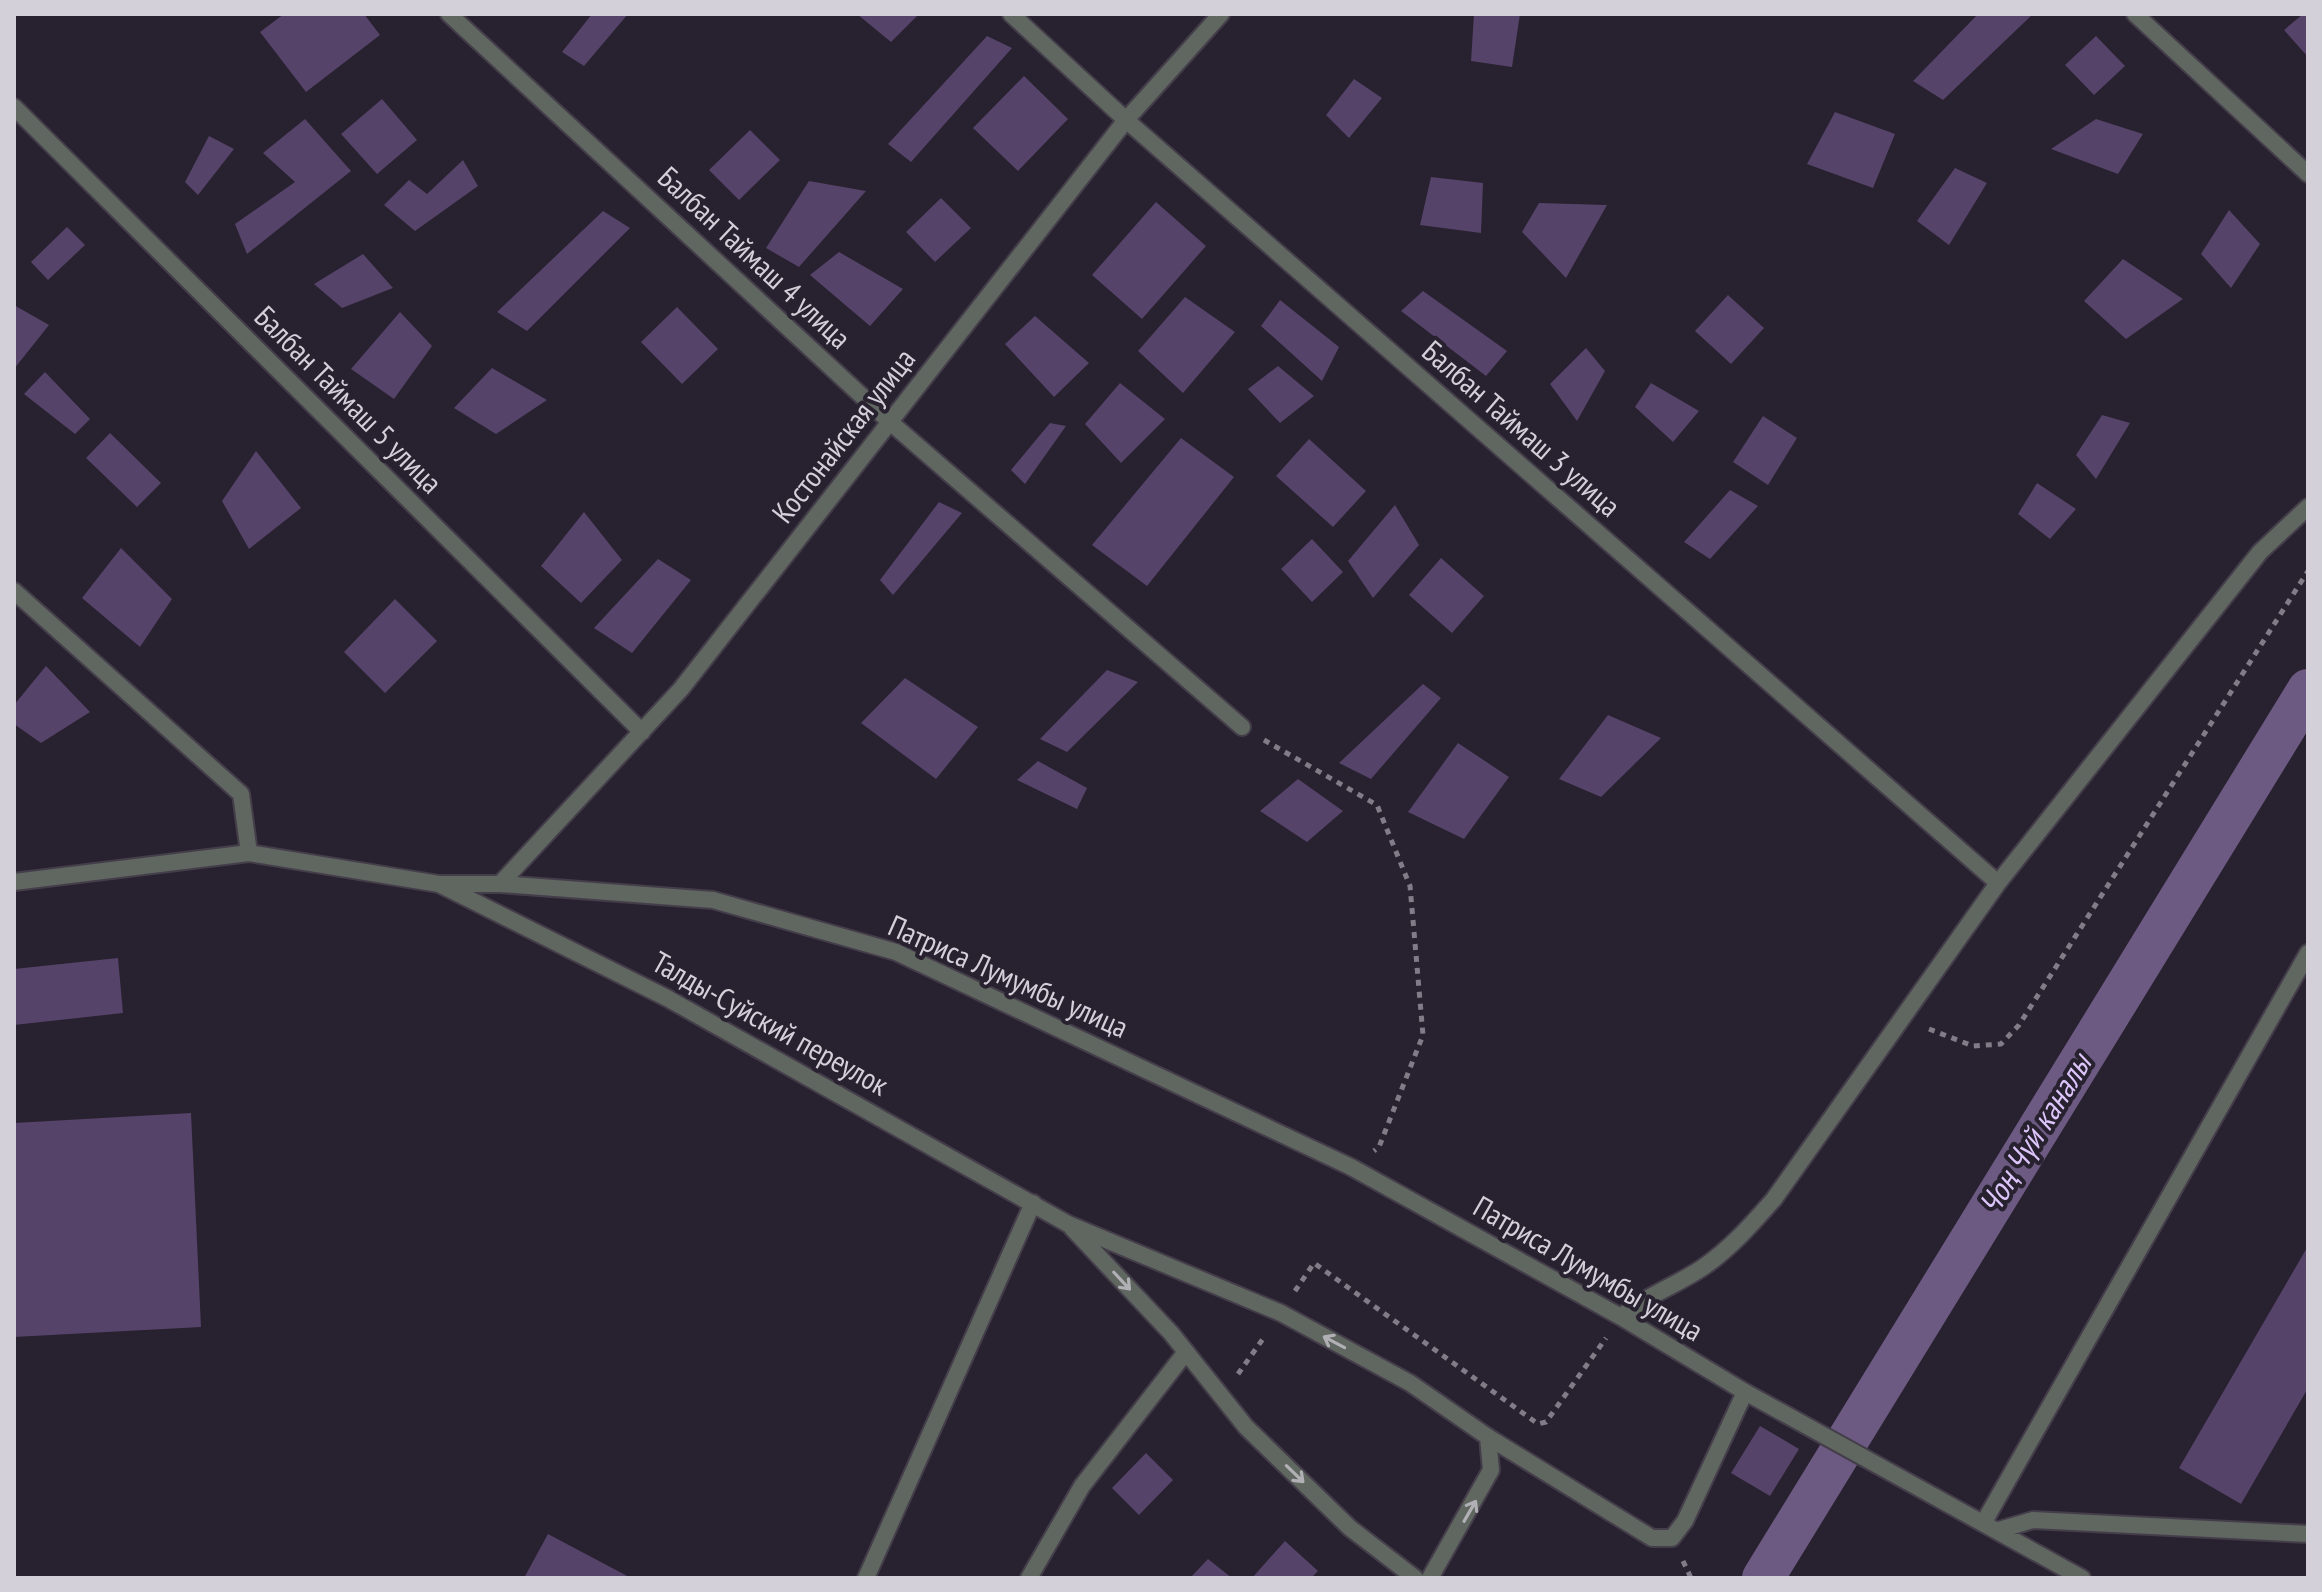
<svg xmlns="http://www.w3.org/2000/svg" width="2322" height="1592" viewBox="0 0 2322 1592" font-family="'PT Sans Narrow',sans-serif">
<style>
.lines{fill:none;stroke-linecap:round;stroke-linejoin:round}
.canal{stroke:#6c5a82;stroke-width:42}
.building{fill:#554369}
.service-casing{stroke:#443d4a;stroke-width:20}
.minor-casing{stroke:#443d4a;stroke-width:20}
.tertiary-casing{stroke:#443d4a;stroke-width:20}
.path{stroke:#817c87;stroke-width:5;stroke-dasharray:6 6;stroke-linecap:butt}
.service{stroke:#606660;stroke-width:16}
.minor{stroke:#606660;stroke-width:16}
.tertiary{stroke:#606660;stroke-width:16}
.oneway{stroke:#b1b0b5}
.labels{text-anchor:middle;stroke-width:8;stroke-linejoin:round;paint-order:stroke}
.street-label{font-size:30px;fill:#d4d0da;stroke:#28212f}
.water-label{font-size:32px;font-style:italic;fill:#dcc5fa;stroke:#28212f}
</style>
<rect width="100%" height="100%" fill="#28212f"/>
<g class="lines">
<path class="canal" d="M 1763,1578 L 2308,690"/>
</g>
<path class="building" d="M 284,14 L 364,14 L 380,35 L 306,92 L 260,32 Z
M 592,14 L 628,14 L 584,66 L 562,52 Z
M 857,14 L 919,14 L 891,42 Z
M 1474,14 L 1520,14 L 1512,67 L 1471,61 Z
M 1978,14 L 2033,14 L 1943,100 L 1913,81 Z
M 2303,14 L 2308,14 L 2308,57 L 2284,30 Z
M 987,36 L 1012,48 L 911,162 L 888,144 Z
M 2096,36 L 2125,66 L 2094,95 L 2065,65 Z
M 1024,76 L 1068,119 L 1018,171 L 973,128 Z
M 1354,79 L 1382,98 L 1349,138 L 1326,115 Z
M 382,99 L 417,140 L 377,174 L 341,134 Z
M 1835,112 L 1895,134 L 1873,188 L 1807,164 Z
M 305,119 L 351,171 L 247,254 L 235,224 L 295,182 L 263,153 Z
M 2096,119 L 2143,134 L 2118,174 L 2051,149 Z
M 750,130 L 780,160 L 739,200 L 709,170 Z
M 209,136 L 234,149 L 198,195 L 185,182 Z
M 463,160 L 478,186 L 415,231 L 384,205 L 409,180 L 427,194 Z
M 1955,168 L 1987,183 L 1949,245 L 1917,221 Z
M 1431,177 L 1483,183 L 1481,233 L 1420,225 Z
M 809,181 L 866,191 L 799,267 L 766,248 Z
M 941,198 L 971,228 L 935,262 L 906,232 Z
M 1156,202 L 1206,246 L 1142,319 L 1092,275 Z
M 1539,203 L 1607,205 L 1566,278 L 1522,232 Z
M 2229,210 L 2260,244 L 2231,288 L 2201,254 Z
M 603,211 L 630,228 L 527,331 L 497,312 Z
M 67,227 L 85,245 L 48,280 L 31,262 Z
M 839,252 L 903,289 L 870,326 L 810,275 Z
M 363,254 L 393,288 L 342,308 L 314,284 Z
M 2123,259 L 2183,299 L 2126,339 L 2084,301 Z
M 1423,291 L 1507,351 L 1486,376 L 1401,311 Z
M 1728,295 L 1764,328 L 1731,364 L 1695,331 Z
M 1185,297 L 1235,332 L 1183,393 L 1138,351 Z
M 1280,300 L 1339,347 L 1322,381 L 1261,326 Z
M 14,305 L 49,325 L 14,369 Z
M 677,307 L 718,349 L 682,384 L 641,342 Z
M 400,312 L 432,346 L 394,399 L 351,369 Z
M 1035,316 L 1089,363 L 1054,397 L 1005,344 Z
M 1586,348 L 1605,371 L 1577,421 L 1550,384 Z
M 1278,366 L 1314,396 L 1280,423 L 1248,389 Z
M 492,368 L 547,400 L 496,434 L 454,408 Z
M 45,372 L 90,419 L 75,434 L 24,394 Z
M 1120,383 L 1165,419 L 1121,463 L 1085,424 Z
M 1651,383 L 1699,411 L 1673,442 L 1635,407 Z
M 2102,415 L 2130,423 L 2096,479 L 2076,455 Z
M 1763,416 L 1797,438 L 1768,485 L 1733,462 Z
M 1050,423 L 1066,426 L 1025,484 L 1011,470 Z
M 110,433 L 161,483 L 137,507 L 86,458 Z
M 1181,438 L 1234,477 L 1147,586 L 1092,545 Z
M 1309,439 L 1366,491 L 1333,527 L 1276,476 Z
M 256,451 L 301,508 L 249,549 L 222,501 Z
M 2037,483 L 2076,509 L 2050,539 L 2018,514 Z
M 1730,490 L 1758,506 L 1710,559 L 1684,542 Z
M 939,502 L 962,513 L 893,595 L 880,580 Z
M 1395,505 L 1419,545 L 1373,598 L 1348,561 Z
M 584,512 L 622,560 L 581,603 L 541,566 Z
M 1312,539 L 1343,572 L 1312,602 L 1281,569 Z
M 121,548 L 172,599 L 140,647 L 82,598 Z
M 1441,558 L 1484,596 L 1452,633 L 1409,595 Z
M 658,559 L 691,580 L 632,653 L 594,628 Z
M 395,599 L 437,641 L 385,693 L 344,652 Z
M 46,666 L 90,712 L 41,743 L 14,724 L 14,705 Z
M 1107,670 L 1138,682 L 1067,752 L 1040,739 Z
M 905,678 L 978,727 L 936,779 L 861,723 Z
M 1423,684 L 1441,698 L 1371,779 L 1339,763 Z
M 1608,715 L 1661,738 L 1601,797 L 1559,779 Z
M 1458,743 L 1509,777 L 1464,839 L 1408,812 Z
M 1038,761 L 1087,788 L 1077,809 L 1017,780 Z
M 1298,779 L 1343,811 L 1307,842 L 1260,811 Z
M 118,958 L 123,1013 L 14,1025 L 14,969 Z
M 191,1113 L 201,1327 L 14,1337 L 14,1123 Z
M 2308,1246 L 2308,1388 L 2241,1504 L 2179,1468 Z
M 1760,1426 L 1799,1449 L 1770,1496 L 1731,1473 Z
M 1146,1453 L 1173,1480 L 1139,1515 L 1112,1488 Z
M 548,1534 L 631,1578 L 524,1578 Z
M 1285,1541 L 1318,1571 L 1311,1578 L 1252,1578 Z
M 1208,1559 L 1232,1578 L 1190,1578 Z"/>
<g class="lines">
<defs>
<path id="service" d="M 1488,1437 L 1652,1538 L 1672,1538 L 1685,1521 L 1745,1392
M 866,1578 L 1033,1203
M 1029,1578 L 1082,1486 L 1186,1352"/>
<path id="minor" d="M 449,14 L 890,422 L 1242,727
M 1011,14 L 1126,120 L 1998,883
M 2135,14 L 2308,174
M 14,107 L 642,732
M 14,591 L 241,794 L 249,853
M 439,884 L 500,884 L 713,900 L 896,952 L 1351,1167 L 1621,1317 L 1745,1392 L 2082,1578
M 500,884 L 681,689 L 1126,120 L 1221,14
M 1621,1317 C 1645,1296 1675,1286 1702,1268 C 1730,1249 1752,1224 1774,1199 L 1998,883 L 2260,552 L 2308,507
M 1984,1522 L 2308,953
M 1999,1530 L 2033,1520 L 2308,1534"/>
<path id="tertiary" d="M 14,882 L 249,853 L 439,884 L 667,998 L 1068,1224 L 1281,1313 L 1410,1383 L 1488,1437 L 1491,1470 L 1430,1578
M 1072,1228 L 1171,1333 L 1246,1427 L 1350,1528 L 1415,1578"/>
</defs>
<use href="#service" class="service-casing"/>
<use href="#minor" class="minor-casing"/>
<use href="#tertiary" class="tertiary-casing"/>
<path class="path" d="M 1264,740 L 1377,805 L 1410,886 L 1423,1035 L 1379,1147 L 1374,1151
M 1929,1029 L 1973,1046 L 2001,1044 L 2019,1025 L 2308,571
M 1295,1291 L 1314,1263 L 1538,1424 L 1546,1422 L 1606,1338
M 1238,1374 L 1265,1336
M 1683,1561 L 1691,1578"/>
<use href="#service" class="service"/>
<use href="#minor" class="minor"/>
<use href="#tertiary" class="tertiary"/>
</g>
<defs><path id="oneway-shaft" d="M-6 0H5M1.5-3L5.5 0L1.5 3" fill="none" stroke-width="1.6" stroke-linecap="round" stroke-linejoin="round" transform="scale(2)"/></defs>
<g class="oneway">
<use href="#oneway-shaft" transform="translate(1122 1281) rotate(47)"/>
<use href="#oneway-shaft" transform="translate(1334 1342) rotate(-152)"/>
<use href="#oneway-shaft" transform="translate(1295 1474) rotate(44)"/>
<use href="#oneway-shaft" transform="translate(1470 1511) rotate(-60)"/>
</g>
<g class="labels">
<g class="street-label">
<text transform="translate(754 258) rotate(43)" y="10">Балбан Таймаш 4 улица</text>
<text transform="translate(348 400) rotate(45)" y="10">Балбан Таймаш 5 улица</text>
<text transform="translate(1521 429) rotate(41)" y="10">Балбан Таймаш 3 улица</text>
<text transform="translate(844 436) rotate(-52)" y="10">Костонайская улица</text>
<text transform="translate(1008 977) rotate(24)" y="10">Патриса Лумумбы улица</text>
<text transform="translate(770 1024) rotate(29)" y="10">Талды-Суйский переулок</text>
<text transform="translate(1588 1269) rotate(30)" y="10">Патриса Лумумбы улица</text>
</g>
<g class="water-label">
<text transform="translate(2035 1134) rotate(-58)" y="11">Чоң Чүй каналы</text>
</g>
</g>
<rect width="2322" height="1592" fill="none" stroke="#d4d0da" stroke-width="32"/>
</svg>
